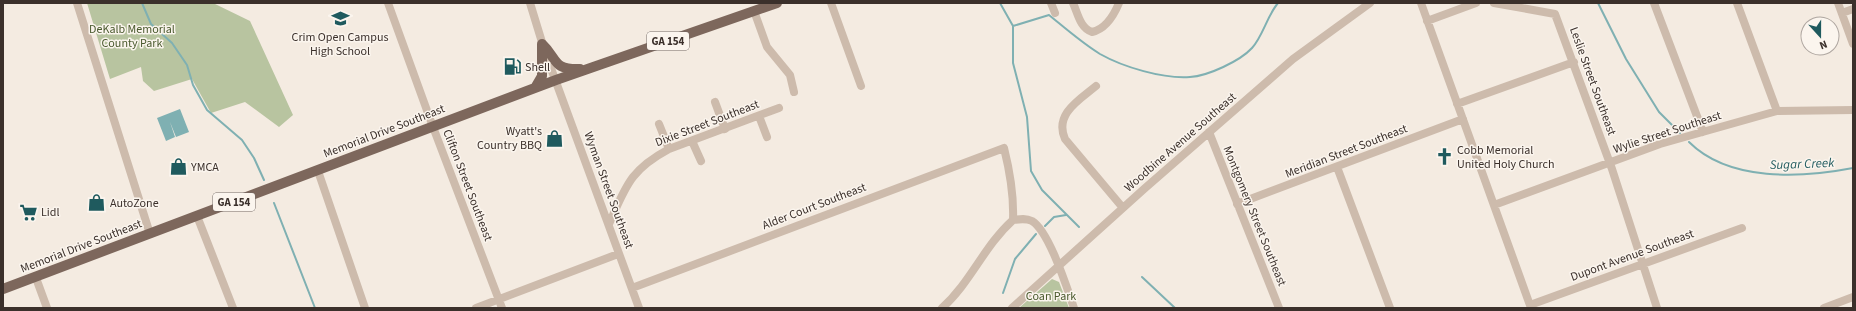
<svg xmlns="http://www.w3.org/2000/svg" width="1856" height="311" viewBox="0 0 1856 311" font-family="'Source Sans 3',sans-serif">
<style>
.green{fill:#b8c4a0}
.water{fill:#7fb0b2}
.lines{fill:none;stroke-linecap:round;stroke-linejoin:round}
.stream{stroke:#7fb0b2;stroke-width:2}
.minor{stroke:#cdbbac;stroke-width:8}
.major{stroke:#7d675c;stroke-width:10}
.labels{text-anchor:middle;stroke-width:3;stroke-linejoin:round;paint-order:stroke}
.shield{fill:#fbf5ee;stroke:#756b66;stroke-width:1}
.shield-label{font-size:11px;font-weight:bold;fill:#3b302b}
.park-label{font-size:12px;fill:#4a5a2e;stroke:#fbf5ee}
.poi-label{font-size:12px;fill:#3b302b;stroke:#fbf5ee;text-anchor:start}
.street-label{font-size:12px;fill:#3b302b;stroke:#fbf5ee}
.water-label{font-size:13px;font-style:italic;fill:#1f5a5e;stroke:#fbf5ee}
</style>
<rect width="100%" height="100%" fill="#f4ebe1"/>
<path class="green" d="M 87,3 L 213,3 L 250,21 L 293,115 L 279,127 L 245,102 L 211,113 L 192,79 L 154,91 L 143,81 L 141,67 L 110,79 Z
M 1052,279 L 1059,282 L 1069,308 L 1019,308 Z"/>
<path class="water" d="M 180,109 L 189,132 L 176,137 L 170,122 L 175,137 L 166,141 L 157,118 Z"/>
<g class="lines">
<path class="stream" d="M 142,3 L 151,24 L 172,43 L 187,65 L 193,85 L 207,110 L 242,140 L 254,158 L 264,180
M 1000,3 L 1013,26 L 1013,63 L 1027,117 L 1031,171 L 1042,190 L 1079,227
M 1598,3 L 1626,59 L 1659,112 L 1680,133
M 1013,26 L 1049,15 C 1065,28 1082,43 1100,54 C 1123,67 1163,79 1190,77 C 1208,76 1240,61 1252,48 C 1263,36 1267,16 1278,3
M 1689,142 C 1729,182 1801,178 1853,168
M 274,203 L 315,308
M 1045,226 L 1054,217 L 1066,215
M 1142,277 L 1175,308
M 1003,293 L 1015,259 L 1036,234"/>
<path class="minor" d="M 77,3 L 150,234
M 388,3 L 433,127 L 502,308
M 530,3 L 545,52 L 639,308
M 831,3 L 861,86
M 1051,3 L 1055,13
M 1073,3 C 1078,14 1080,28 1092,32 C 1106,29 1114,15 1119,3
M 1421,3 L 1531,308
M 1494,3 L 1555,14 L 1612,169 L 1657,308
M 1654,3 L 1703,132
M 1737,3 L 1777,111
M 1838,3 L 1853,44
M 754,11 L 767,47 L 790,75 L 794,92
M 1842,13 L 1853,9
M 1427,21 L 1476,3
M 1096,86 C 1079,100 1054,114 1065,139 L 1123,208
M 715,102 L 725,129
M 1457,104 L 1574,62
M 759,116 L 767,137
M 659,124 L 669,149
M 1209,132 L 1279,308
M 692,141 L 701,161
M 1337,167 L 1390,308
M 318,171 L 365,308
M 1237,204 L 1463,119
M 1494,205 L 1660,144 L 1777,111 L 1853,110
M 197,216 L 233,308
M 1013,220 C 1020,219 1026,218 1032,221 C 1049,231 1067,288 1074,308
M 609,224 C 626,186 630,170 669,149 L 779,108
M 36,278 L 47,308
M 632,288 L 1004,148 C 1010,172 1014,195 1013,220 C 984,246 971,282 942,308
M 1530,305 L 1742,228
M 476,308 L 618,254
M 1012,308 L 1144,189 L 1293,59 L 1370,3
M 1824,308 L 1853,297"/>
<path class="major" d="M 542,44 C 558,59 552,70 580,69
M 535,88 L 542,76 L 542,44
M 3,289 L 556,80 L 777,3"/>
</g>
<defs>
<symbol id="school-bare" viewBox="-9 -9 18 18"><path d="M0-5L7-2L0 1L-7-2ZM-4 1L0 2.5L4 1V4Q0 6-4 4Z" fill="#1f5a5e" stroke="#fbf5ee" stroke-width="2.5" paint-order="stroke"/></symbol>
<symbol id="fuel-bare" viewBox="-9 -9 18 18"><path d="M-5.5-6h7V0h2V4h1.3V-2.5L3-4.5l.8-.8L6-3V5H2.5V1h-1V6h-7ZM-4.2-4.7v3.2H.2V-4.7Z" fill="#1f5a5e" stroke="#fbf5ee" stroke-width="2.5" paint-order="stroke"/></symbol>
<symbol id="shop-bare" viewBox="-9 -9 18 18"><path d="M-5-2.5h2.3a2.7 3.5 0 0 1 5.4 0H5L5.5 6h-11ZM-1.5-2.5h3a1.5 2.3 0 0 0-3 0Z" fill="#1f5a5e" stroke="#fbf5ee" stroke-width="2.5" paint-order="stroke"/></symbol>
<symbol id="church-bare" viewBox="-9 -9 18 18"><path d="M-1.2-6h2.4v3.5h3.3v2.4h-3.3V6h-2.4V-.1h-3.3v-2.4h3.3Z" fill="#1f5a5e" stroke="#fbf5ee" stroke-width="2.5" paint-order="stroke"/></symbol>
<symbol id="supermarket-bare" viewBox="-9 -9 18 18"><path d="M-6-5.5h2.5l.6 2H6L4.5 2H-2.5L-4.4-4H-6ZM-1.5 3.2a1.3 1.3 0 1 0 .1 0ZM3 3.2a1.3 1.3 0 1 0 .1 0Z" fill="#1f5a5e" stroke="#fbf5ee" stroke-width="2.5" paint-order="stroke"/></symbol>
</defs>
<g fill-rule="evenodd">
<use href="#school-bare" x="328" y="6" width="25" height="25"/>
<use href="#fuel-bare" x="500" y="54" width="25" height="25"/>
<use href="#shop-bare" x="542" y="126" width="25" height="25"/>
<use href="#church-bare" x="1432" y="144" width="25" height="25"/>
<use href="#shop-bare" x="166" y="154" width="25" height="25"/>
<use href="#shop-bare" x="84" y="190" width="25" height="25"/>
<use href="#supermarket-bare" x="16" y="200" width="25" height="25"/>
</g>
<g class="labels">
<g class="shield">
<rect x="647" y="32" width="42" height="18" rx="3"/>
<rect x="213" y="193" width="42" height="18" rx="3"/>
</g>
<g class="shield-label">
<text x="668" y="45">GA 154</text>
<text x="234" y="206">GA 154</text>
</g>
<g class="park-label">
<text x="132" y="33">DeKalb Memorial<tspan x="132" dy="14">County Park</tspan></text>
<text x="1051" y="300">Coan Park</text>
</g>
<g class="poi-label">
<text x="340" y="41" text-anchor="middle">Crim Open Campus<tspan x="340" dy="14">High School</tspan></text>
<text x="525" y="71">Shell</text>
<text x="542" y="135" text-anchor="end">Wyatt's<tspan x="542" dy="14">Country BBQ</tspan></text>
<text x="1457" y="154">Cobb Memorial<tspan x="1457" dy="14">United Holy Church</tspan></text>
<text x="191" y="171">YMCA</text>
<text x="110" y="207">AutoZone</text>
<text x="41" y="216">Lidl</text>
</g>
<g class="street-label">
<text transform="translate(1593 81) rotate(70)" y="4">Leslie Street Southeast</text>
<text transform="translate(707 123) rotate(-21)" y="4">Dixie Street Southeast</text>
<text transform="translate(384 131) rotate(-21)" y="4">Memorial Drive Southeast</text>
<text transform="translate(1667 132) rotate(-18)" y="4">Wylie Street Southeast</text>
<text transform="translate(1180 142) rotate(-41)" y="4">Woodbine Avenue Southeast</text>
<text transform="translate(1346 151) rotate(-21)" y="4">Meridian Street Southeast</text>
<text transform="translate(468 185) rotate(69)" y="4">Clifton Street Southeast</text>
<text transform="translate(609 190) rotate(70)" y="4">Wyman Street Southeast</text>
<text transform="translate(814 206) rotate(-21)" y="4">Alder Court Southeast</text>
<text transform="translate(1255 216) rotate(68)" y="4">Montgomery Street Southeast</text>
<text transform="translate(81 246) rotate(-21)" y="4">Memorial Drive Southeast</text>
<text transform="translate(1632 255) rotate(-20)" y="4">Dupont Avenue Southeast</text>
</g>
<g class="water-label">
<text transform="translate(1802 163) rotate(-2)" y="5">Sugar Creek</text>
</g>
</g>
<rect width="1856" height="311" fill="none" stroke="#3b302b" stroke-width="8"/>
<g transform="translate(1820 36) rotate(159)"><circle r="19" fill="#fbf5ee" stroke="#aea6a0"/>
<path d="M0-3L7 15L0 10L-7 15Z" fill="#1f5a5e"/>
<text y="-6" font-size="11" font-weight="bold" text-anchor="middle" fill="#3b302b">N</text>
</g>
</svg>
